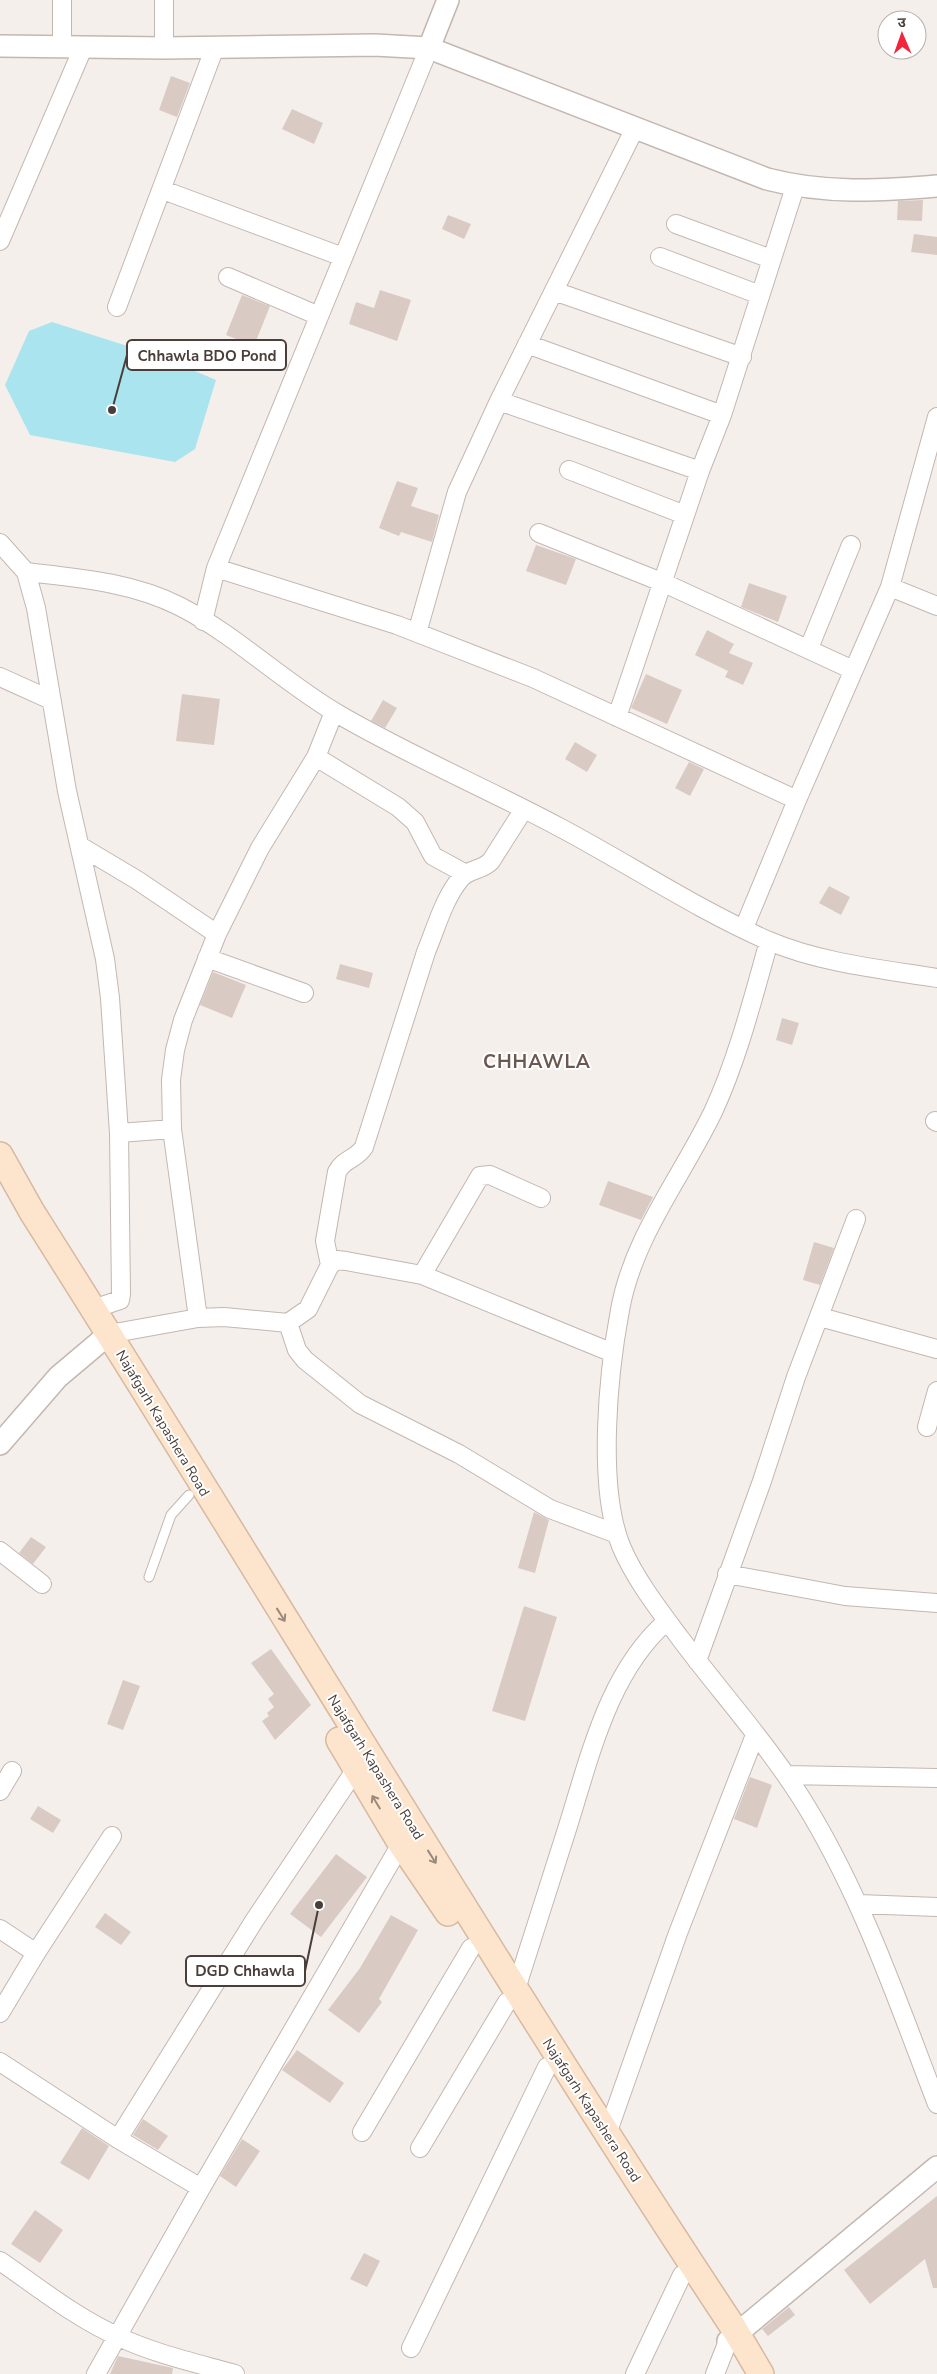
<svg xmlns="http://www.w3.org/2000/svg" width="937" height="2374" viewBox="0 0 937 2374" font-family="'Nunito Sans','Noto Sans Devanagari',sans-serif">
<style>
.water{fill:#aae4ee}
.building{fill:#d9cbc4}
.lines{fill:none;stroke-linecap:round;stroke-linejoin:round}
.service-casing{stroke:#c3b7b1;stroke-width:11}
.minor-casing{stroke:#c3b7b1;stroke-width:20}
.tertiary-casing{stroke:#c3b7b1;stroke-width:24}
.secondary-casing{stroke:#d6b99f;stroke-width:28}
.service{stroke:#fff;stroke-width:9}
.minor{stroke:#fff;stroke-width:18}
.tertiary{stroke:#fff;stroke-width:21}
.secondary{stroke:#fde5cd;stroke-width:25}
.oneway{stroke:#9a897c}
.labels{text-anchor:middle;stroke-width:4;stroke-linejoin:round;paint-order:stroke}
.street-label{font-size:14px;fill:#493e39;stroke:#fff}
.district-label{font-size:19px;font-weight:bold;letter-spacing:1px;fill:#6b5950;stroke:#fff}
.leader{fill:none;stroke:#493e39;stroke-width:2}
.callout-dot{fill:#493e39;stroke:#fff;stroke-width:2}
.callout{fill:#fff;stroke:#493e39;stroke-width:2}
.callout-label{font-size:15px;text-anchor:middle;font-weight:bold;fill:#493e39}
</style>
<rect width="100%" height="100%" fill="#f5efeb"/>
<path class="water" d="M 52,322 L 162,357 L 216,380 L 195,449 L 175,462 L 30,435 L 5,385 L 29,331 Z"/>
<path class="building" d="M 171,76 L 190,83 L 177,117 L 159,110 Z
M 292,109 L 323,123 L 314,144 L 282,129 Z
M 923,200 L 922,221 L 897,220 L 898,201 Z
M 448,215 L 471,224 L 464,239 L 442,229 Z
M 914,234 L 937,237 L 937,255 L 911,252 Z
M 380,290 L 411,300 L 397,341 L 349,324 L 356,302 L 374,308 Z
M 242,295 L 270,306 L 254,346 L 226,335 Z
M 397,481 L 418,488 L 411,506 L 439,515 L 432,542 L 401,532 L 399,536 L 379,528 Z
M 536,545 L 576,559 L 566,585 L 526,571 Z
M 749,583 L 787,596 L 778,622 L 741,607 Z
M 707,630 L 734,644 L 729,653 L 753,663 L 743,685 L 725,677 L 728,671 L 695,655 Z
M 646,674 L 682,690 L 667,724 L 631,708 Z
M 182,694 L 220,699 L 214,745 L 176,741 Z
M 383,700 L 397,708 L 385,728 L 371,721 Z
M 575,742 L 597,755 L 587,772 L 565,759 Z
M 689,762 L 704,769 L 690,796 L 675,788 Z
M 829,886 L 850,897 L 841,915 L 819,903 Z
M 340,964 L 373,973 L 369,988 L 336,979 Z
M 213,972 L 246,985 L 232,1018 L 200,1005 Z
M 782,1018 L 799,1023 L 792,1045 L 776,1040 Z
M 608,1181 L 653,1197 L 641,1220 L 599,1205 Z
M 814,1242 L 834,1248 L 820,1285 L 803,1280 Z
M 534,1512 L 549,1520 L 535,1573 L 518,1568 Z
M 31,1537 L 46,1547 L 33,1564 L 19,1553 Z
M 524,1606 L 557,1617 L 525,1721 L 492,1711 Z
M 271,1649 L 311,1705 L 275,1740 L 262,1721 L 269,1716 L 267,1713 L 274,1707 L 268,1699 L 274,1694 L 251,1663 Z
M 123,1680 L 140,1686 L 123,1730 L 107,1724 Z
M 750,1777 L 772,1785 L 757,1828 L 734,1819 Z
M 38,1806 L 61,1820 L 53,1833 L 30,1819 Z
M 336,1854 L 367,1877 L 321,1937 L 290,1914 Z
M 105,1913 L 131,1932 L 121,1945 L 95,1927 Z
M 391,1915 L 418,1930 L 379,1999 L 382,2002 L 359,2033 L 328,2010 L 360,1968 Z
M 297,2050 L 344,2083 L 330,2103 L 282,2070 Z
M 143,2119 L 168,2136 L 158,2150 L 133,2135 Z
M 82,2128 L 109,2146 L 89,2180 L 60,2163 Z
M 242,2139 L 260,2151 L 236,2187 L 220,2176 Z
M 937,2196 L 937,2288 L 933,2288 L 925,2259 L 870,2304 L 844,2270 Z
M 35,2210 L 63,2230 L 40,2263 L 11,2244 Z
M 364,2253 L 380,2261 L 367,2287 L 350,2279 Z
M 789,2307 L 795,2315 L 768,2336 L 762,2329 Z
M 118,2356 L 173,2368 L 172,2374 L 110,2374 Z"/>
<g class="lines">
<defs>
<path id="service" d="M 149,1577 L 171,1515 L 189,1495"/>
<path id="minor" d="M 62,0 L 62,47
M 164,0 L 164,48
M 163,190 L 343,257
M 676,224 L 771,259
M 0,241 L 83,48
M 660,257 L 760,295
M 228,277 L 319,316
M 554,291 L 742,357
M 117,307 L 215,47
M 527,344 L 722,415
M 499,401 L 700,471
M 569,470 L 685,515
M 539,533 L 664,583 L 853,670
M 0,543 L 26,572 L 36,608 L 67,791 L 105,959 L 110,998 L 119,1133 L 121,1294 L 120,1300 L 93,1309
M 216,568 L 397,625 L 533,678 L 797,800
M 26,572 C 78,578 131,582 179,606 C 236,635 283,682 338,714 C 410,756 486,788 559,827 C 629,864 696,909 769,941 C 821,963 881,969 937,978
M 890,587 L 937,606
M 203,621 L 216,568 L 429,48
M 417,633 L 457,492 L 499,401 L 635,128
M 809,648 L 851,545
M 0,677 L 51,700
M 617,717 L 700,471 L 722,415 L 795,187
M 316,757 L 398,807 L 415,822 L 433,856 L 466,874
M 80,846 L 137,880 L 217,934
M 744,928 L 797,800 L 890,587 L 937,417
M 769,941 C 753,998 738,1058 713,1112 C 681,1178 633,1237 620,1310 C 608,1374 597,1486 621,1546 C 635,1579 659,1610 680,1638 C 724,1697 774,1751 811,1814 C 865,1905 899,2005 937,2104
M 207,958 L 304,993
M 935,1121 L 937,1122
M 119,1133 L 172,1129
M 330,1265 L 325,1241 L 337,1172 C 343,1159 357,1159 364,1147 L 426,952 C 436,928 444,898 461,878 C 469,869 483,870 491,861 L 524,809
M 422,1275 L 480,1176 L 490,1175 L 541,1198
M 820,1317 L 937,1349
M 198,1318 L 172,1129 L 171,1080 L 175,1050 L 183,1020 L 217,934 L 260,848 L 316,757 L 334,712
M 288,1323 L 297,1350 L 305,1360 L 360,1404 L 459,1454 L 550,1509 L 617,1534
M 109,1334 L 198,1318 L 224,1317 L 288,1323 L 308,1309 L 330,1265 L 337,1260 L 346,1261 L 422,1275 L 613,1353
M 927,1427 L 937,1391
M 0,1551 L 42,1584
M 727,1574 L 845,1596 L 937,1603
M 697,1661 L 762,1481 L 796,1377 L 856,1219
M 788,1775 L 937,1778
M 0,1791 L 12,1771
M 859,1904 L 937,1907
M 0,1929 L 36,1953
M 516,1989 C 533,1935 550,1881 568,1826 C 590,1756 609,1671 667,1621
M 0,2013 L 36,1953 L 112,1836
M 0,2062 L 118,2139 L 201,2188
M 362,2132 L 471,1948
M 607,2134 L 678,1933 L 755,1735
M 118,2139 L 254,1921 L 356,1769
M 420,2148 L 507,2002
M 0,2261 C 38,2287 76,2318 119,2337 C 155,2354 196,2363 235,2374
M 411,2348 L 547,2067
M 96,2374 L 201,2188 L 401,1844
M 635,2374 L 682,2275
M 715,2374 L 728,2341"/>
<path id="tertiary" d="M 0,46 L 164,48 L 375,45 L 429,48 L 767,179 C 825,194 879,191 937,186
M 429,48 L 448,0
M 0,1444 L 58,1377 L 109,1334
M 728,2341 L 937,2167"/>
<path id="secondary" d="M 0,1155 L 32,1212 C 268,1584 492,1963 735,2330 L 761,2374
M 339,1740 L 401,1844 L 448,1913"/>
</defs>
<use href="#service" class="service-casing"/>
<use href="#minor" class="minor-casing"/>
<use href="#tertiary" class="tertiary-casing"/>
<use href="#secondary" class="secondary-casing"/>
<use href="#service" class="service"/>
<use href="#minor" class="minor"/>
<use href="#tertiary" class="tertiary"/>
<use href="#secondary" class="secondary"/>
</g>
<defs><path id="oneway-shaft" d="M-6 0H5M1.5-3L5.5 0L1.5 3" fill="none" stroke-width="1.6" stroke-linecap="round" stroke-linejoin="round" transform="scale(1.25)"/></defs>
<g class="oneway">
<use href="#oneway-shaft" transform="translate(281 1615) rotate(58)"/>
<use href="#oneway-shaft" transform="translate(376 1802) rotate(-121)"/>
<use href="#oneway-shaft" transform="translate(432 1857) rotate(58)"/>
</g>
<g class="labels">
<g class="street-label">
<text transform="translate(163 1423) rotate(59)" y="5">Najafgarh Kapashera Road</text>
<text transform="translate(376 1767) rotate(58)" y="5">Najafgarh Kapashera Road</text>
<text transform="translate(592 2110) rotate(57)" y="5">Najafgarh Kapashera Road</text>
</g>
<g class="district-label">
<text x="537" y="1068">CHHAWLA</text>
</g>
</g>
<path class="leader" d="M112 410L127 355M319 1905L305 1971"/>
<g class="callout-dot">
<circle cx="112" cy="410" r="5"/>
<circle cx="319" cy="1905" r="5"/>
</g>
<g class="callout">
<rect x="127" y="340" width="159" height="30" rx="5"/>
<rect x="186" y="1956" width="119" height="30" rx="5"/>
</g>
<g class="callout-label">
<text x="207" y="361">Chhawla BDO Pond</text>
<text x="245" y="1976">DGD Chhawla</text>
</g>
<g transform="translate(902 35) rotate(358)"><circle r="24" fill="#ffffff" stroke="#b6b2b0"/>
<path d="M0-4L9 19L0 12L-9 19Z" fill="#f2253b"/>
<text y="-8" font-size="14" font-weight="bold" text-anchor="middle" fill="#493e39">उ</text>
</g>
</svg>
